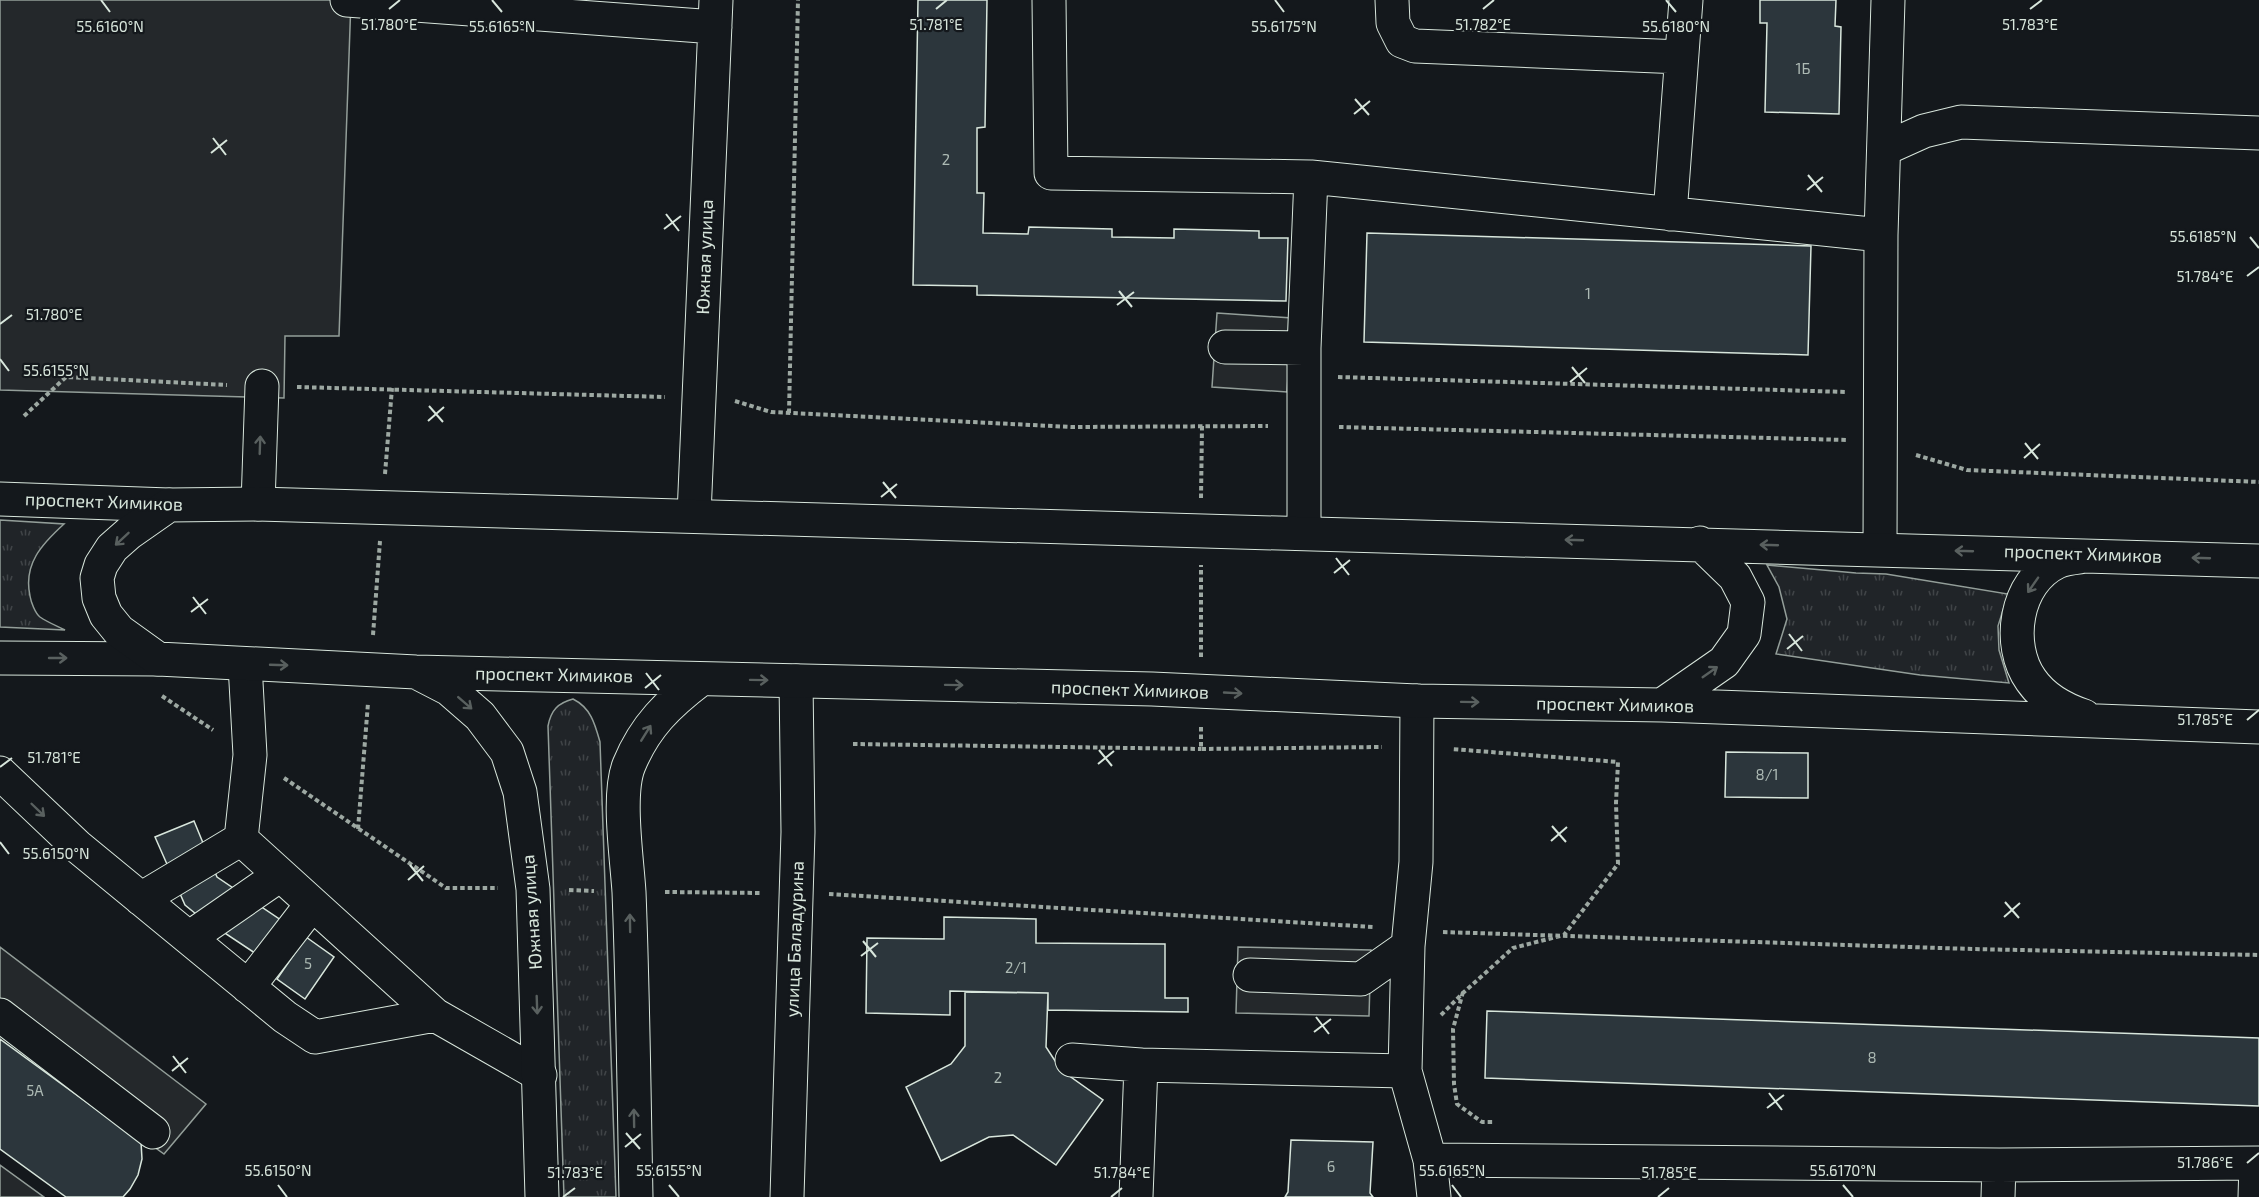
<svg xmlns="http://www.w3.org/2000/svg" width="2259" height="1197" viewBox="0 0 2259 1197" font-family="'Exo 2',sans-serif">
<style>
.grass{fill:url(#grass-tufts);stroke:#939e99;stroke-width:1.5}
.parking{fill:#24282b;stroke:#939e99;stroke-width:1.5}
.building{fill:#2c363c;stroke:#d8e6dc;stroke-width:1.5}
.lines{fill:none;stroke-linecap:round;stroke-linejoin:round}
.minor-casing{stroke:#d8e6dc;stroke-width:35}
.major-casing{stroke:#d8e6dc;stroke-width:35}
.path{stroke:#9da8a2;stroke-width:4;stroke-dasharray:4.5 3;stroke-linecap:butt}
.minor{stroke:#14181c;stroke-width:33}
.major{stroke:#14181c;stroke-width:33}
.oneway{stroke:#59605f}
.ticks{fill:none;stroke:#d8e6dc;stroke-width:2}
.labels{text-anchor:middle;stroke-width:4.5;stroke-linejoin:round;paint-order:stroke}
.number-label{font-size:15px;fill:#adbab4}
.street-label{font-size:18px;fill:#d8e6dc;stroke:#14181c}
.ticks-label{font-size:15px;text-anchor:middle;fill:#d8e6dc;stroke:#14181c;stroke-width:4.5;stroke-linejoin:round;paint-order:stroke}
</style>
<defs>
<pattern id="grass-tufts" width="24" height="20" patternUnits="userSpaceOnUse" patternTransform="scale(1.5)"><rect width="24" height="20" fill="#202428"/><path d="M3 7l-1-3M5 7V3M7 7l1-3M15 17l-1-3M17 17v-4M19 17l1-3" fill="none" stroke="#404447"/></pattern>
</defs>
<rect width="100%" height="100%" fill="#14181c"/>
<path class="grass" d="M 0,520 L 64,524 C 42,544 23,564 30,596 C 31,602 35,613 40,617 C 47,622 57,626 65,630 L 0,627 Z
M 1767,565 L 1856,573 L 1886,574 L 2008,594 L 1998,626 L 1999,650 L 2009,683 L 1920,675 L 1776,654 L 1787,619 L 1779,587 Z
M 573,699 C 591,708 595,724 600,742 L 616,1197 L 564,1197 L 548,726 C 551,710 558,703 573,699 Z"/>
<path class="parking" d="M 0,0 L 351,0 L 339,336 L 285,336 L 284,398 L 0,390 Z
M 1217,313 L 1292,318 L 1287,392 L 1212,387 Z
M 0,947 L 206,1104 L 164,1154 L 0,1036 Z
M 1238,947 L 1371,950 L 1369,1016 L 1236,1013 Z
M 0,1165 L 44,1197 L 0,1197 Z"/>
<path class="building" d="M 918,0 L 987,0 L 985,127 L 977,128 L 977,193 L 984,193 L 983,233 L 1028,234 L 1029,227 L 1112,229 L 1112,237 L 1174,238 L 1174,229 L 1259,231 L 1259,238 L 1288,238 L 1286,301 L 977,295 L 977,286 L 913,285 Z
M 1760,0 L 1836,0 L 1835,26 L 1841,27 L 1839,114 L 1765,112 L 1767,23 L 1760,23 Z
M 1367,233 L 1811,246 L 1808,355 L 1364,342 Z
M 1726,752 L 1808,753 L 1808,798 L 1725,797 Z
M 194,821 L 217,877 L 306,937 L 282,971 L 196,914 L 185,905 L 155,837 Z
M 944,917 L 1036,919 L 1036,943 L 1165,944 L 1165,998 L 1188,998 L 1188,1012 L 1048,1010 L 1048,993 L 950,991 L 950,1015 L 866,1013 L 867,938 L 944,939 Z
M 306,937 L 334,957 L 305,999 L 277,979 Z
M 965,992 L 1048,993 L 1046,1047 L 1061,1070 L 1103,1100 L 1056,1165 L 1013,1135 L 989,1137 L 941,1161 L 906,1087 L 951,1064 L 965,1046 Z
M 1487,1011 L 2259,1038 L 2259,1106 L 1485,1078 Z
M 0,1039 L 141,1142 L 142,1159 L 138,1175 L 130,1189 L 123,1197 L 66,1197 L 0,1149 Z
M 1291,1140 L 1373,1142 L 1370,1193 L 1373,1197 L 1285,1197 L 1288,1192 Z"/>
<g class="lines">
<defs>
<path id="minor" d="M 347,0 L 715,27
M 1049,0 L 1051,173 L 1311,177 L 1304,348 L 1304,532
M 1392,0 L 1393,23 L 1402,41 L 1415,46 L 1681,57
M 1884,149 L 1924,131 L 1961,122 L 2259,133
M 1311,177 L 1881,235 L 1880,548
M 1670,214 L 1686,0
M 1881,235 L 1888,0
M 1225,347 L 1304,348
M 0,499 L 169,505
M 258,504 L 262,386
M 694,515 L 716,0
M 0,658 L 158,659
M 0,773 L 77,846 L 285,1017 L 315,1037 L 435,1015
M 241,839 L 435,1015 L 540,1075
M 241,839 L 250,755 L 245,664
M 141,899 L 241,839
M 189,938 L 280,875
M 1250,975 L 1361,979 L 1408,946
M 248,987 L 312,904
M 0,1015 L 153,1132
M 1072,1060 L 1141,1065
M 1405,1071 L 1430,1160 L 1434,1197
M 1430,1160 L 1999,1165 L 2259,1163
M 787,1197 L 798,832 L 796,681
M 1136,1197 L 1141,1065 L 1405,1071 L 1408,946 L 1416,862 L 1417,701
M 1998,1197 L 1999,1165
M 2255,1197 L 2256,1164"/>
<path id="major" d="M 2080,557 C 2072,558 2064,559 2057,562 C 2015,582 2006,645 2031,680 C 2044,699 2063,709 2084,716
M 2259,561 L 258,504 L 169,505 L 129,533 L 112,548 L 101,565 L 97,578 L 99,598 L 106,615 L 119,631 L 158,659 L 416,672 L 1152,689 L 1417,701 L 1662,705 L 2259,727
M 418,673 L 449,689 L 480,716 L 507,752 L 520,792 L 533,889 L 542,1197
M 1662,705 L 1724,662 L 1744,634 L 1748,602 L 1735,577 L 1700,543
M 636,1197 C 634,1095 633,993 629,892 C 627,859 617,794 629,765 C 645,726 668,704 701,679"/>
</defs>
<use href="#minor" class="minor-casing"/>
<use href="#major" class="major-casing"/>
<path class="path" d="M 1338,377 L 1846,392
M 297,387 L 665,397
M 735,401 L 771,412 L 1071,427 L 1268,426
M 789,413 L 798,0
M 24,416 L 66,377 L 227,385
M 1339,427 L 1847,440
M 1916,455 L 1967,470 L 2259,482
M 385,474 L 392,388
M 1201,498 L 1202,426
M 373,635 L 380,541
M 1201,657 L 1201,565
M 162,696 L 213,730
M 1201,727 L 1201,749 L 1382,747
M 853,744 L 1201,749
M 284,778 L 446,888 L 498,888
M 358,829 L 368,703
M 569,890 L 594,891
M 665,892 L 762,893
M 829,894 L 1373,927
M 1443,932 L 1972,949 L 2259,955
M 1463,992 L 1453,1029 L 1454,1084 L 1457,1104 L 1482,1122 L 1495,1122
M 1441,1015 L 1464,992 L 1513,948 L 1564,935 L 1618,864 L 1616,803 L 1618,762 L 1452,749"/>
<use href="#minor" class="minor"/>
<use href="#major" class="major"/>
</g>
<defs><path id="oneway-shaft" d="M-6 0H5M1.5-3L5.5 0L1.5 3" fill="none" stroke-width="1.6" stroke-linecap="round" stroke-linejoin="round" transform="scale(1.5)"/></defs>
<g class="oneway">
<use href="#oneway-shaft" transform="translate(260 445) rotate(-88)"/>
<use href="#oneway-shaft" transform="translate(122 539) rotate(137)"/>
<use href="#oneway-shaft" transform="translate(1574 540) rotate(-178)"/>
<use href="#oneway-shaft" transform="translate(1769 545) rotate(-178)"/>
<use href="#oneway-shaft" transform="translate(1964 551) rotate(-178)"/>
<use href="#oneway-shaft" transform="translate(2201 558) rotate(-178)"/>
<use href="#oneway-shaft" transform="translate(2033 585) rotate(125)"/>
<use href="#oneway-shaft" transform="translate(58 658)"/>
<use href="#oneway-shaft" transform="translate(279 665) rotate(2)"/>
<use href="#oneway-shaft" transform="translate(1710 672) rotate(-35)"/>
<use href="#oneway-shaft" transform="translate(759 680) rotate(1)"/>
<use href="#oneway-shaft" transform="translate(954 685) rotate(1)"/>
<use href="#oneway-shaft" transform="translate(1233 693) rotate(3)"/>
<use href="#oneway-shaft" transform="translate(1470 702) rotate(1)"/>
<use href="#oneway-shaft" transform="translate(465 703) rotate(41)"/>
<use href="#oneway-shaft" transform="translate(646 733) rotate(-58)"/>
<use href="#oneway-shaft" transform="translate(38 810) rotate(44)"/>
<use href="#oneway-shaft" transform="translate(630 923) rotate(-91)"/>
<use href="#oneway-shaft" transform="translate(537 1005) rotate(88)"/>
<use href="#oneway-shaft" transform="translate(634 1118) rotate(-91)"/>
</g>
<path class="ticks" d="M 101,0 L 110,12M 492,0 L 502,12M 1275,0 L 1284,12M 1666,0 L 1676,12M 389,9 L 400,0M 936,9 L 947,0M 1483,9 L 1494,0M 2030,9 L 2042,0M 1355,99 L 1369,115M 1354,114 L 1370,101M 213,138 L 226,155M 211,153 L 227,140M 1808,175 L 1822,192M 1807,190 L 1823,177M 666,214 L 679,231M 664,229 L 681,216M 2250,237 L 2259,248M 2247,276 L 2259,267M 1119,291 L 1132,307M 1117,305 L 1134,292M 0,324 L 12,315M 0,359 L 9,371M 1572,367 L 1585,383M 1570,382 L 1587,368M 429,406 L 443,422M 428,421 L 444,407M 2025,443 L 2038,459M 2024,458 L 2040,444M 883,482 L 896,498M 881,497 L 897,484M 1336,558 L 1349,575M 1334,573 L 1350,560M 193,597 L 206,614M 191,612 L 208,599M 1789,634 L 1802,651M 1787,649 L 1803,636M 646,673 L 659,690M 645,688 L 661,675M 2247,720 L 2259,710M 1099,750 L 1112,766M 1098,764 L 1114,751M 0,767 L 12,758M 1552,826 L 1566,842M 1551,841 L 1567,827M 0,842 L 9,854M 410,865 L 423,881M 408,880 L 424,866M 2005,902 L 2019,918M 2004,917 L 2020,903M 863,941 L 876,957M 861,956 L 878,943M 1316,1017 L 1329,1034M 1314,1032 L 1331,1019M 173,1056 L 186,1073M 172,1071 L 188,1058M 1769,1093 L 1782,1110M 1767,1108 L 1784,1095M 626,1133 L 640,1149M 625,1147 L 641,1134M 2247,1163 L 2259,1153M 278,1185 L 287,1197M 669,1185 L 679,1197M 1452,1185 L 1461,1197M 1843,1185 L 1853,1197M 563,1197 L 575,1188M 1111,1197 L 1122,1188M 1658,1197 L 1669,1188"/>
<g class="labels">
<g class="number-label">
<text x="1803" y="74">1Б</text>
<text x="946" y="165">2</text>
<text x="1588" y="299">1</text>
<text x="1767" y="780">8/1</text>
<text x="308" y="969">5</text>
<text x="1016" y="973">2/1</text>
<text x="1872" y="1063">8</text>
<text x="998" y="1083">2</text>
<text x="35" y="1096">5А</text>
<text x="1331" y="1172">6</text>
</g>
<g class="street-label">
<text transform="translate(705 257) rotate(-88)" y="6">Южная улица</text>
<text transform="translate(104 502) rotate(2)" y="6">проспект Химиков</text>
<text transform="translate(2083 554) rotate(2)" y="6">проспект Химиков</text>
<text transform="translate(554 675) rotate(1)" y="6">проспект Химиков</text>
<text transform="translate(1130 690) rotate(2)" y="6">проспект Химиков</text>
<text transform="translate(1615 705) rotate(1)" y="6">проспект Химиков</text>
<text transform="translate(532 912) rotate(-94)" y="6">Южная улица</text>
<text transform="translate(795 939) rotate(-88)" y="6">улица Баладурина</text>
</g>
</g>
<g class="ticks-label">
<text x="1483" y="30">51.782°E</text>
<text x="389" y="30">51.780°E</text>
<text x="936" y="30">51.781°E</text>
<text x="2030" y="30">51.783°E</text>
<text x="110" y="32">55.6160°N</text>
<text x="502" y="32">55.6165°N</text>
<text x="1676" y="32">55.6180°N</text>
<text x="1284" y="32">55.6175°N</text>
<text x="2203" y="242">55.6185°N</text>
<text x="2205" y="282">51.784°E</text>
<text x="54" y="320">51.780°E</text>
<text x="56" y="376">55.6155°N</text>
<text x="2205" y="725">51.785°E</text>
<text x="54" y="763">51.781°E</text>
<text x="56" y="859">55.6150°N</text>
<text x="2205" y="1168">51.786°E</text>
<text x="278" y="1176">55.6150°N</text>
<text x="669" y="1176">55.6155°N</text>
<text x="1452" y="1176">55.6165°N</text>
<text x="1843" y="1176">55.6170°N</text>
<text x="575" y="1178">51.783°E</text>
<text x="1122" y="1178">51.784°E</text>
<text x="1669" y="1178">51.785°E</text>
</g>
</svg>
